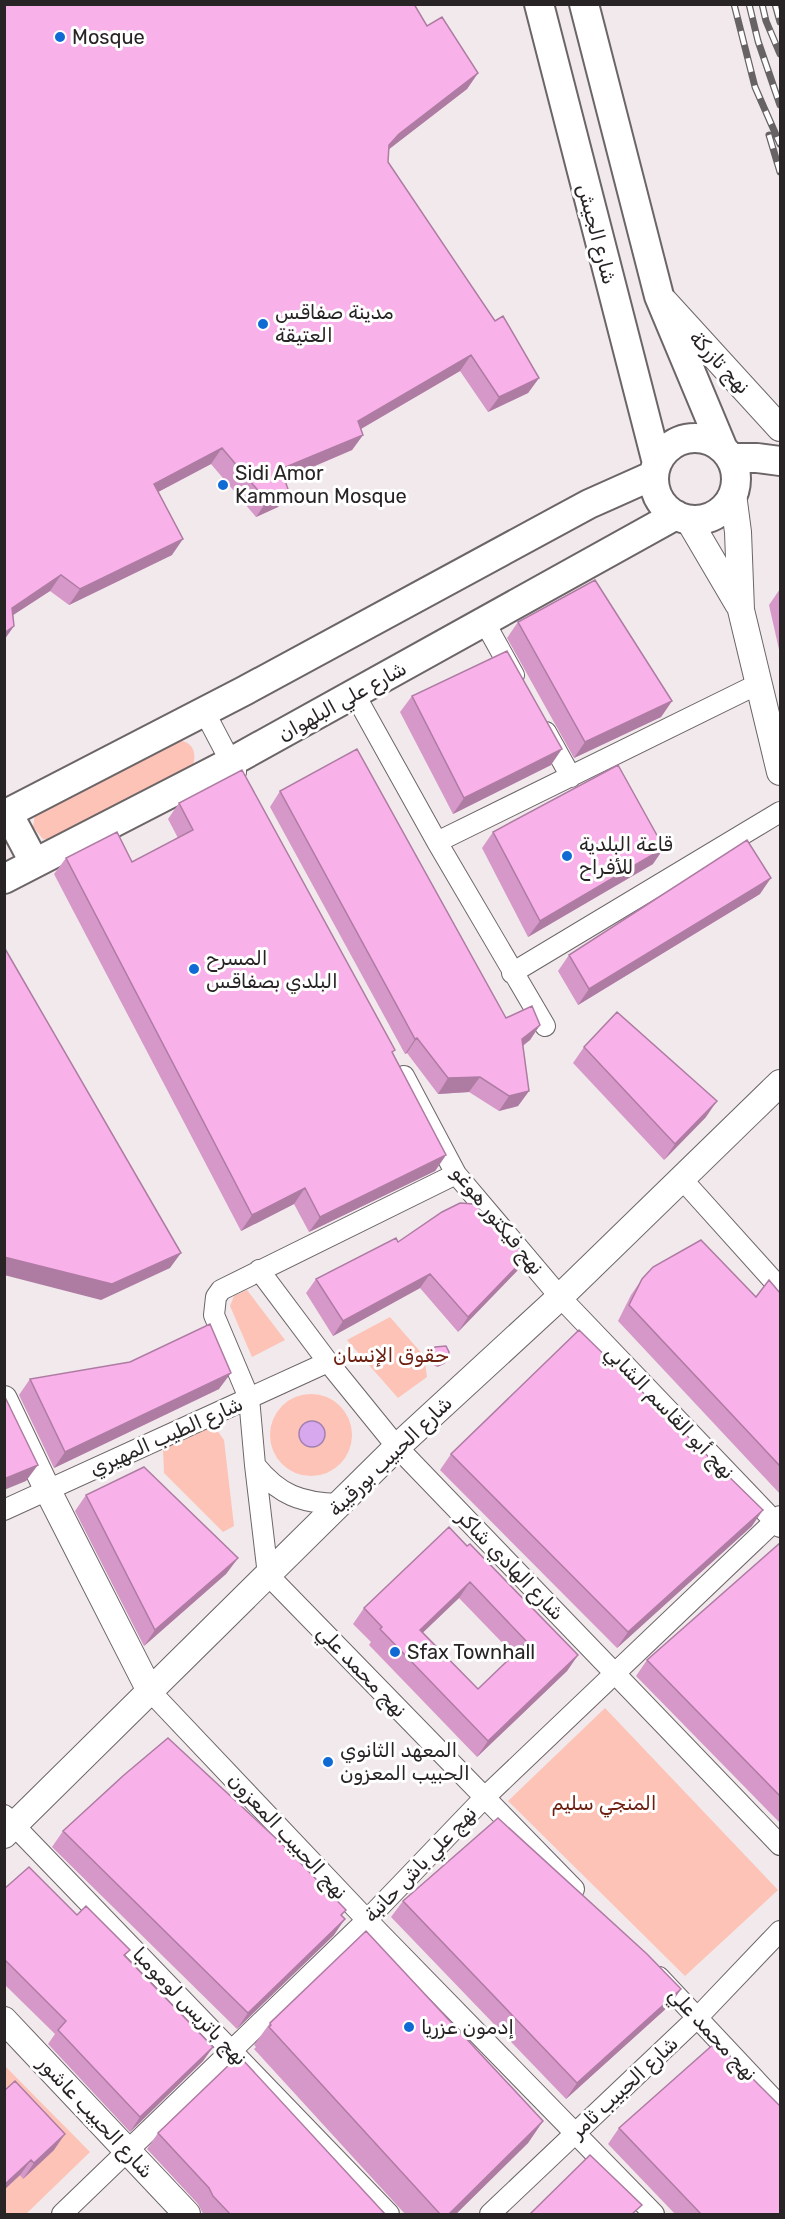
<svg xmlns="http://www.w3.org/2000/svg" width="785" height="2219" viewBox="0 0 785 2219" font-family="Rubik,'Noto Naskh Arabic',sans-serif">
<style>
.green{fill:#fdc3b6}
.water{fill:#d8a8ee;stroke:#a380b2;stroke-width:1.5}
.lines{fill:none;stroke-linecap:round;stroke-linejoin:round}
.minor-casing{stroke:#6c6567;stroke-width:22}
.tertiary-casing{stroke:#6c6567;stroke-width:28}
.secondary-casing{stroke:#6c6567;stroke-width:32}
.minor{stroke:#fff;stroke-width:20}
.tertiary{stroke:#fff;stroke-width:26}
.secondary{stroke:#fff;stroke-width:28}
.rail-casing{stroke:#676264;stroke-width:7}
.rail{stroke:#fff;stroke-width:4.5;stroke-dasharray:14;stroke-linecap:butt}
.wall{fill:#d698c8;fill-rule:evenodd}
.shaded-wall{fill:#ae7ca3}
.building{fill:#f9b1e9;stroke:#ae7ca3;stroke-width:1.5;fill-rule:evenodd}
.poi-dot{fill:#106ad3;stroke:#fff;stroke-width:2}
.labels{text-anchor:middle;stroke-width:6;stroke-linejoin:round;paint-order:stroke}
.poi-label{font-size:20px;fill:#282425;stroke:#fff;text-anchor:start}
.street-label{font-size:20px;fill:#282425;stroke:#fff}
.park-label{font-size:20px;fill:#6d2011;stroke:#fff}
</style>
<rect width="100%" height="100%" fill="#f1e9ec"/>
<path class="green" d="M 174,740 C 193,740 198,752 192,768 L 49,840 L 43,839 L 33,827 L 35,814 Z
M 247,1290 L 285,1340 L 252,1357 L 230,1306 L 234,1296 Z
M 390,1317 L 424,1356 L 427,1377 L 398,1398 L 347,1340 Z
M270 1435a41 41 0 1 1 82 0a41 41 0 1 1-82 0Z
M 214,1426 L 224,1440 L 234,1526 L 223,1532 L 164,1473 L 163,1449 Z
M 605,1708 L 778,1890 L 685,1976 L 508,1801 Z
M 4,2065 L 90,2152 L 26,2214 L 5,2214 Z"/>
<path class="water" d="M299 1434a13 13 0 1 1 26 0a13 13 0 1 1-26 0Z"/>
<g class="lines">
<defs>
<path id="minor" d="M 485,623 L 514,675
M 354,693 L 437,842 L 545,1026
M 204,711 L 236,772
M 546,732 L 571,777
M 437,842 L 760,683
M 512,973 L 780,812
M 404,1076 L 456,1174 L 560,1297 L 780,1527
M 456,1174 L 221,1290 L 216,1297 L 214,1315 L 249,1398 L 255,1465 L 268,1575 L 574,1889
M 681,1178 L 780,1288
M 259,1270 L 328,1362 L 397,1447 L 780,1845
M 255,1465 C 279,1495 301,1503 339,1504
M 4,1510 L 328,1362
M 150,1691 L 367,1920 L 654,2214
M 4,1815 L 389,2214
M 659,1977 L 780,2106
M 62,2214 L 367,1920 L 485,1797 L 780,1516
M 490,2214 L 698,2017 L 780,1931"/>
<path id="tertiary" d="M 665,302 L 780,428
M 733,494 L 738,532 L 741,610 L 780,772
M 688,519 L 738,604
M 4,1399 L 47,1489 L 150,1691
M 4,1835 L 397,1447 L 560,1297 L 780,1083
M 4,2020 L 187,2214"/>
<path id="secondary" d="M 539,4 L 657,463
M 584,4 L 659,296 L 723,449
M654 479a41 41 0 1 1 82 0a41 41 0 1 1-82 0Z
M 731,458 L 757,458 L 780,461
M 8,813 L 34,862
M 4,815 L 244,691 L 589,504 L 654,475
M 4,879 L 231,762 L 676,515"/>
</defs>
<use href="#minor" class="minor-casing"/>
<use href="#tertiary" class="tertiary-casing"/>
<use href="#secondary" class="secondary-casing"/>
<use href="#minor" class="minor"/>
<use href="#tertiary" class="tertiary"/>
<use href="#secondary" class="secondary"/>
<defs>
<path id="rail" d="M 734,4 L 755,87 L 780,144
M 749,4 L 758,41 L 780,105
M 762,4 L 766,21 L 780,54
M 775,4 L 780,22
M 769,135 L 780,172"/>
</defs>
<use href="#rail" class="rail-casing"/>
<use href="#rail" class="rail"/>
</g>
<path class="wall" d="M 4,4 L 427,26 L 478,73 L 467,89 L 389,149 L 388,162 L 495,321 L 539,378 L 528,393 L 488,412 L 460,371 L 361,429 L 363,435 L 352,450 L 285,479 L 278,507 L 256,517 L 211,464 L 158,492 L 172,555 L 69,605 L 50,591 L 13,615 L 14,626 L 4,640 Z
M 780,589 L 780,654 L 769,605 Z
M 518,622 L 672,701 L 661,717 L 574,758 L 507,638 Z
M 412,696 L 551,765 L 453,814 L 400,712 Z
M 280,791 L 506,1018 L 540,1025 L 530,1040 L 523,1046 L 529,1091 L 518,1106 L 499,1111 L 469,1092 L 438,1094 L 407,1053 L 405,1054 L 270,807 Z
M 179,803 L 393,1053 L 446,1155 L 435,1171 L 309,1232 L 294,1204 L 241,1231 L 54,874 L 66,858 L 132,862 L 178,838 L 168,819 Z
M 493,832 L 653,864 L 528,937 L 482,848 Z
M 760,894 L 578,1005 L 558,971 L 569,955 Z
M 584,1047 L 706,1117 L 664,1160 L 573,1063 Z
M 398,1242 L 517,1271 L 458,1332 L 420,1288 L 333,1336 L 306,1293 L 316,1279 Z
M 642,1279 L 756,1297 L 780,1293 L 780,1494 L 618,1321 L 631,1295 Z
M 435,1347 L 444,1364 L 437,1367 L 430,1363 L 429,1358 Z
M 30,1379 L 219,1389 L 54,1468 L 19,1395 Z
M 451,1454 L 752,1526 L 617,1648 L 440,1470 Z
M 86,1495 L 238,1558 L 226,1574 L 144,1646 L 75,1511 Z
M 780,1543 L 780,1823 L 636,1676 L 647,1660 Z
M 467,1546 L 578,1655 L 567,1671 L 477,1757 L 369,1645 L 371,1642 L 353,1624 L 364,1608 ZM 459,1598 L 514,1655 L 478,1689 L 423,1632 Z
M 63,1831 L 334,1935 L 237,2029 L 52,1847 Z
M 4,1889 L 77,1915 L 130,1950 L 125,1956 L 213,2047 L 203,2061 L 130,2132 L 48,2044 L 55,2034 L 4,1984 Z
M 403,1901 L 681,1989 L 670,2005 L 566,2099 L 391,1917 Z
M 270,2023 L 543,2121 L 528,2143 L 456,2214 L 405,2214 L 254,2049 L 256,2047 L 254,2045 Z
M 4,2091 L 54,2150 L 23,2179 L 20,2175 L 4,2190 Z
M 619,2128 L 780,2214 L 675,2214 L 608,2144 Z
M 158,2133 L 385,2214 L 204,2214 L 202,2212 L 198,2204 L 147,2149 Z"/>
<path class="shaded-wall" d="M 478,73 L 467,89 L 388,150 L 389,145 L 399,134 Z
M 471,355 L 460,371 L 347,437 L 358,421 Z
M 539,378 L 528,393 L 488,412 L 499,397 Z
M 363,435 L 352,450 L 270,485 L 281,469 Z
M 222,448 L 211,464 L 143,500 L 154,484 Z
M 289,492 L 278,507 L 256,517 L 267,501 Z
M 183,539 L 172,555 L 69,605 L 80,589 Z
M 61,575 L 50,591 L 4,621 L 12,608 Z
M 14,626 L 4,640 L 4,633 Z
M 672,701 L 661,717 L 574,758 L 585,742 Z
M 562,749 L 551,765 L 453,814 L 464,798 Z
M 664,848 L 653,864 L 528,937 L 540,921 Z
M 771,878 L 760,894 L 578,1005 L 589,989 Z
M 540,1025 L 530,1040 L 511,1054 L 522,1039 Z
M 417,1038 L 407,1053 L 405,1054 L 415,1039 Z
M 480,1077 L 469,1092 L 438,1094 L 448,1078 Z
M 529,1091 L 518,1106 L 499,1111 L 509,1096 Z
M 717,1101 L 706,1117 L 664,1160 L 675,1144 Z
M 446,1155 L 435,1171 L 309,1232 L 320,1217 Z
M 305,1188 L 294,1204 L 241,1231 L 252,1215 Z
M 181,1253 L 170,1268 L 101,1300 L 4,1275 L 4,1257 Z
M 527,1256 L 517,1271 L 458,1332 L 468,1317 Z
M 430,1274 L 420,1288 L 333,1336 L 343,1321 Z
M 448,1360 L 444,1364 L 437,1367 L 440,1363 Z
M 231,1373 L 219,1389 L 54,1468 L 65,1452 Z
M 38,1465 L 26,1481 L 4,1490 L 4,1479 Z
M 763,1510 L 752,1526 L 617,1648 L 628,1632 Z
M 238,1558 L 226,1574 L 144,1646 L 155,1630 Z
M 470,1582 L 459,1598 L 409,1646 L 420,1630 Z
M 578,1655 L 567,1671 L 477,1757 L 488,1741 Z
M 345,1919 L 334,1935 L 237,2029 L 248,2013 Z
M 681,1989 L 670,2005 L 566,2099 L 577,2083 Z
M 213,2047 L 203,2061 L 130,2132 L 140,2117 Z
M 543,2121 L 528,2143 L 456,2214 L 449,2214 Z
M 65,2134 L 54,2150 L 23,2179 L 34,2163 Z
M 31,2160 L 20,2175 L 4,2190 L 4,2185 Z"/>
<path class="building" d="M 4,4 L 414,4 L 427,26 L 442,17 L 478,73 L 399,134 L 389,145 L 388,162 L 495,321 L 503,316 L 539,378 L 499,397 L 471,355 L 358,421 L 363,435 L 281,469 L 289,492 L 267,501 L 222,448 L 154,484 L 183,539 L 80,589 L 61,575 L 12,608 L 14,626 L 4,633 Z
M 595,580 L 672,701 L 585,742 L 518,622 Z
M 507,651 L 562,749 L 464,798 L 412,696 Z
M 357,749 L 506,1018 L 532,1006 L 540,1025 L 522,1039 L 529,1091 L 509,1096 L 480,1077 L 448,1078 L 417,1038 L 415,1039 L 280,791 Z
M 618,765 L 664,848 L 540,921 L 493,832 Z
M 242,770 L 395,1050 L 392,1052 L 446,1155 L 320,1217 L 305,1188 L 252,1215 L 66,858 L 117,832 L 132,862 L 193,830 L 179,803 Z
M 747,840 L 771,878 L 589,989 L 569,955 Z
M 4,947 L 181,1253 L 112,1284 L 4,1257 Z
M 617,1012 L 717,1101 L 675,1144 L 584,1047 Z
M 460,1203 L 474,1204 L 527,1256 L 468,1317 L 430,1274 L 343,1321 L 316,1279 L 396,1238 L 398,1242 L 442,1212 Z
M 701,1240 L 756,1297 L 769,1280 L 780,1293 L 780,1466 L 629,1305 L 642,1279 L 653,1267 Z
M 210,1324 L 231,1373 L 65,1452 L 30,1379 L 130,1362 Z
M 579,1330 L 763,1510 L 628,1632 L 451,1454 Z
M 446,1346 L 449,1352 L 448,1360 L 440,1363 L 433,1359 L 432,1353 L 435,1347 Z
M 4,1395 L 38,1465 L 4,1479 Z
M 144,1467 L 238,1558 L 155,1630 L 86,1495 Z
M 449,1527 L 467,1546 L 470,1544 L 578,1655 L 488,1741 L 380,1629 L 382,1627 L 364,1608 ZM 470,1582 L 527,1642 L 478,1689 L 420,1630 Z
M 780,1543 L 780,1796 L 647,1660 Z
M 168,1738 L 282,1844 L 346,1910 L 341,1915 L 345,1919 L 248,2013 L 63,1831 L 124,1775 Z
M 498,1818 L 647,1954 L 681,1989 L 577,2083 L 403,1901 Z
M 29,1867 L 77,1915 L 86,1906 L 130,1950 L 124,1955 L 213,2047 L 140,2117 L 58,2030 L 66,2021 L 4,1959 L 4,1889 Z
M 366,1931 L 543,2121 L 449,2214 L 440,2214 L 269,2027 L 271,2025 L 270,2023 Z
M 716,2042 L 780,2106 L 780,2214 L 701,2214 L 619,2128 Z
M 242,2059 L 385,2214 L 230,2214 L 213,2196 L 209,2188 L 158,2133 L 231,2063 L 235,2066 Z
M 15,2081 L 65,2134 L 34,2163 L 31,2160 L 4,2185 L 4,2091 Z
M 590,2155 L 642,2205 L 632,2214 L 530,2214 Z"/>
<g class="poi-dot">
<circle cx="60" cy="37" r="6"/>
<circle cx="263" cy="324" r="6"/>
<circle cx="223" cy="485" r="6"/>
<circle cx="567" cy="856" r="6"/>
<circle cx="194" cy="969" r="6"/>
<circle cx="395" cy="1652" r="6"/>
<circle cx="328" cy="1762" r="6"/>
<circle cx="409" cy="2027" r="6"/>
</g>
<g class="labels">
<g class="poi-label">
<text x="72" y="44">Mosque</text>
<text x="275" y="319">مدينة صفاقس<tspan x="275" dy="23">العتيقة</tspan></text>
<text x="235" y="480">Sidi Amor<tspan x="235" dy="23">Kammoun Mosque</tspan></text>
<text x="579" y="851">قاعة البلدية<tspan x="579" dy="23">للأفراح</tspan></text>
<text x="206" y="965">المسرح<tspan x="206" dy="23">البلدي بصفاقس</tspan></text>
<text x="407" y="1659">Sfax Townhall</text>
<text x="340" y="1757">المعهد الثانوي<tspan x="340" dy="23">الحبيب المعزون</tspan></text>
<text x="421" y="2034">إدمون عزريا</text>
</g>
<g class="street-label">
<text transform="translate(597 234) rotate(75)" y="7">شارع الجيش</text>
<text transform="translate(720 362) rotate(47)" y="7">نهج تازركة</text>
<text transform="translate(342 701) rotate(-29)" y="7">شارع علي البلهوان</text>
<text transform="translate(498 1220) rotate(51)" y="7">نهج فيكتور هوغو</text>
<text transform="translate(670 1412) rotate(46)" y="7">نهج أبو القاسم الشابي</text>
<text transform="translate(166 1436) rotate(-24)" y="7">شارع الطيب المهيري</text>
<text transform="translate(390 1456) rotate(-44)" y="7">شارع الحبيب بورقيبة</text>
<text transform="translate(511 1565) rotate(46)" y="7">شارع الهادي شاكر</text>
<text transform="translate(362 1671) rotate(46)" y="7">نهج محمد علي</text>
<text transform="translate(288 1836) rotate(47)" y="7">نهج الحبيب المعزون</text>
<text transform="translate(420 1864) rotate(-46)" y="7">نهج علي باش حانبة</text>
<text transform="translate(190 2006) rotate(46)" y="7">نهج باتريس لومومبا</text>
<text transform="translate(713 2034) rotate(47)" y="7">نهج محمد علي</text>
<text transform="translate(624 2087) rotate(-43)" y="7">شارع الحبيب ثامر</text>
<text transform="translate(96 2117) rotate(47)" y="7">شارع الحبيب عاشور</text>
</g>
<g class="park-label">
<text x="391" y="1362">حقوق الإنسان</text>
<text x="604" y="1810">المنجي سليم</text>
</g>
</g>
<rect width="785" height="2219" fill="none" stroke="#282425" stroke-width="12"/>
</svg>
